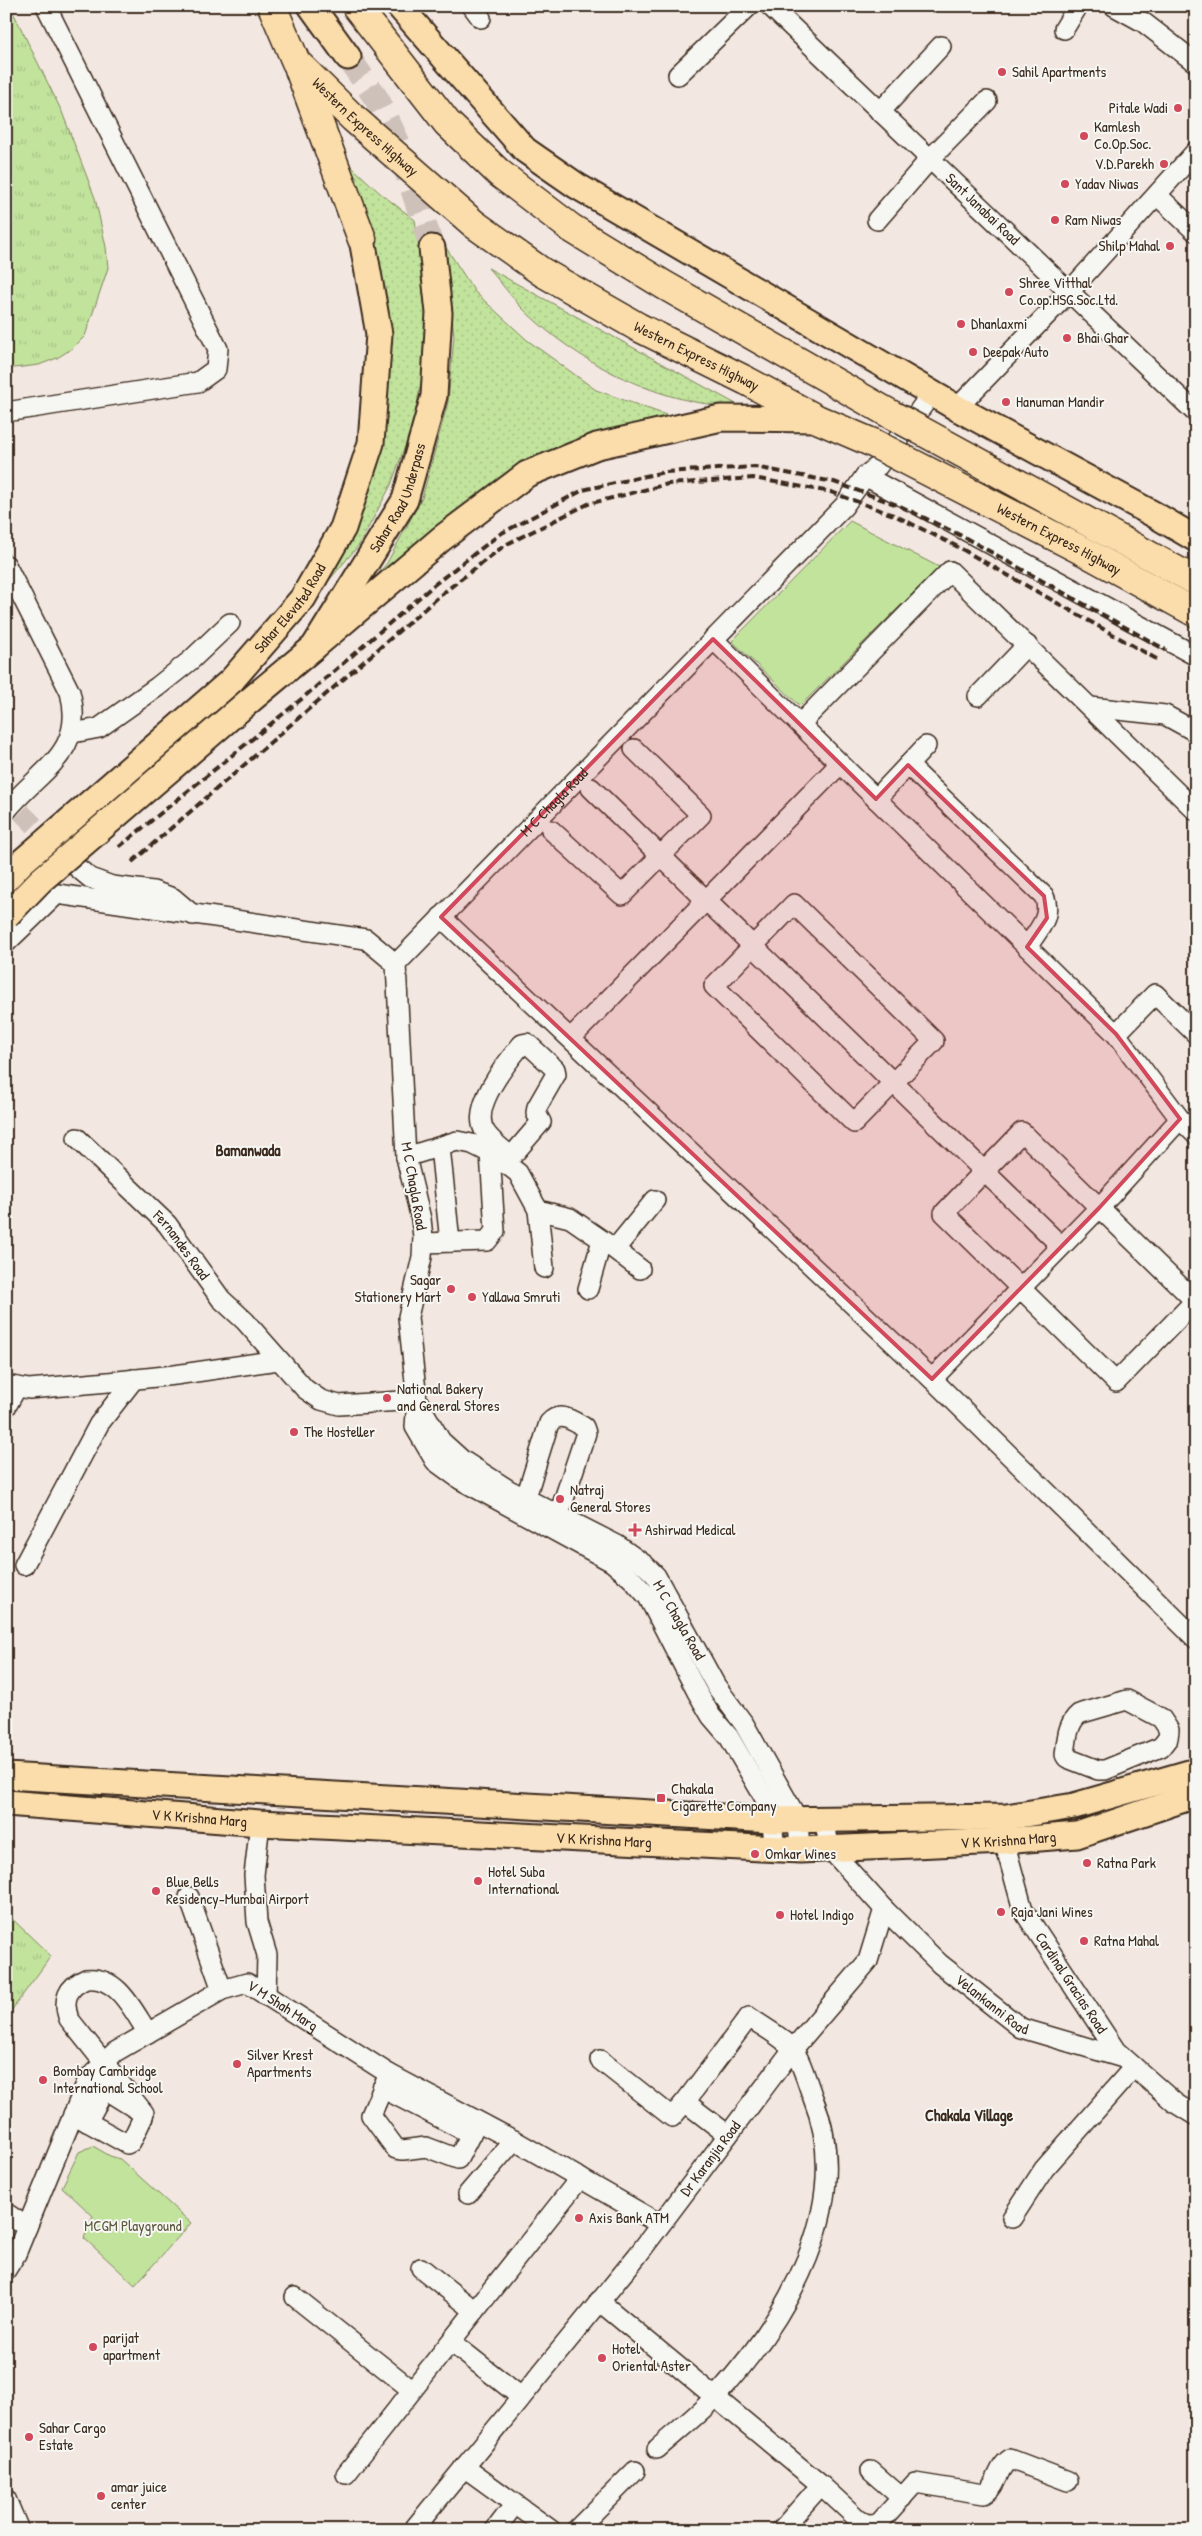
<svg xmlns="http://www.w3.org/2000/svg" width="1202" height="2536" viewBox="0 0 1202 2536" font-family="'Patrick Hand',sans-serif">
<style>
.grass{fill:url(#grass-tufts);stroke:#7e865d}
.park{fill:#c1e39c;stroke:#7e865d}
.garden{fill:url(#garden-dots);stroke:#7e865d}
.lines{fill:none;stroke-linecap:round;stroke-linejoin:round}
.minor-tunnel{stroke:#cec1ba;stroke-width:19;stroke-dasharray:19 9;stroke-linecap:butt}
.major-tunnel{stroke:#cec1ba;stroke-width:25;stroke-dasharray:25 12;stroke-linecap:butt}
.minor-casing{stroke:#3b2a1e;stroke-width:22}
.major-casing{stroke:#3b2a1e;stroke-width:29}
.highway-casing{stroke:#3b2a1e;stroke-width:31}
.minor{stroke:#f6f6f2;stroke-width:19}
.major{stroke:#fbddab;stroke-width:25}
.highway{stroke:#fbddab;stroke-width:28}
.rail{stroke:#3b2a1e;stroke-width:4;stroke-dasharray:8 4;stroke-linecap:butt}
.major-bridge-casing{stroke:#3b2a1e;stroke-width:29;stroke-linecap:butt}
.highway-bridge-casing{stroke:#3b2a1e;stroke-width:31;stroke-linecap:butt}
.major-bridge{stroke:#fbddab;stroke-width:25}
.highway-bridge{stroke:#fbddab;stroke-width:28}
.marked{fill:#d1495b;fill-opacity:0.2;stroke:#d1495b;stroke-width:4;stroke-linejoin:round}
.poi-dot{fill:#d1495b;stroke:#f6f6f2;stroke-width:2}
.labels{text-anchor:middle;stroke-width:4;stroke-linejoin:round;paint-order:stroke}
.poi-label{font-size:15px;fill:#3b2a1e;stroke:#f6f6f2;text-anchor:start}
.street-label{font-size:15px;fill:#3b2a1e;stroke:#f6f6f2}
.park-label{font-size:15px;fill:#5c583e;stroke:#f6f6f2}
.neighbourhood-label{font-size:16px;font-weight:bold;fill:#3b2a1e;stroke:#f6f6f2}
</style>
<defs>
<pattern id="grass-tufts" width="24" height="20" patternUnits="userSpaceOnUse" patternTransform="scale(1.25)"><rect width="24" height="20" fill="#c1e39c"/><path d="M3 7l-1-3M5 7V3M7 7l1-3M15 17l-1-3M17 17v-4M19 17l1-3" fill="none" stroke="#a7c386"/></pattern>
<pattern id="garden-dots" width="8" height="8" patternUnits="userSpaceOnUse" patternTransform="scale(1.25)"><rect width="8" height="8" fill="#c1e39c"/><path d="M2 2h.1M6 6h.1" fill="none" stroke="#a7c386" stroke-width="1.8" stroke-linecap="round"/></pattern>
</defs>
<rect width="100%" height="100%" fill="#f3e7e1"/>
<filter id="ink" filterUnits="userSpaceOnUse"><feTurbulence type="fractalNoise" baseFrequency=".02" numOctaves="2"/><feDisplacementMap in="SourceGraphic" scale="10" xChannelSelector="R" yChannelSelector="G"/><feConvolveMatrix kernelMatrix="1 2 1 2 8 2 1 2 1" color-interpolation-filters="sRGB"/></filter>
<g filter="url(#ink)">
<path class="grass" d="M 6,6 L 10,6 L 62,112 L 95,198 L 106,247 L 108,268 L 85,336 L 73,348 L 57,358 L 39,365 L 6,369 Z
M 6,1913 L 51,1956 L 6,2018 Z"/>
<path class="park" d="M 850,521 L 939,567 L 800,706 L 732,641 Z
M 93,2146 L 110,2156 L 120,2159 L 191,2223 L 135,2285 L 84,2238 L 93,2216 L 62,2187 L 79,2152 Z"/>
<path class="garden" d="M 340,156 L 380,193 L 415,220 L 426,287 L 426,354 L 414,421 L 391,485 L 359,545 L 314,598 L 377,451 L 387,391 L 389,330 L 381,270 L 365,212 Z
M 443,243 L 475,292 L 527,340 L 596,390 L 677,419 L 599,434 L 356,600 L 387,563 L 422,498 L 448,402 L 454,336 Z
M 488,268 L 745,409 C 728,406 711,405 695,402 C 631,389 566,353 520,306 C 509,294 499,280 488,268 Z"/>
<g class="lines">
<path class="minor-tunnel" d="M 21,812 L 73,864"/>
<path class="major-tunnel" d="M 348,57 L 378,101 L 397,141 L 432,248"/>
<defs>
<g id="minor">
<path d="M 472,6 L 481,18"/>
<path id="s1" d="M 770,6 L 1196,413"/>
<path d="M 1114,6 L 1143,22 L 1196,63"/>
<path d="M 1064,29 L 1078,6"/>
<path d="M 678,75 L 749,6"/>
<path d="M 880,112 L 941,46"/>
<path d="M 1157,195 L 1196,232"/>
<path d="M 877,220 L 929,160 L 987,101"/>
<path d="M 957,408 L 1069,292 L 1196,151"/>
<path d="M 6,412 L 198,382 L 216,369 L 218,349 L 46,6"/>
<path d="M 865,476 L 1196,656"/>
<path d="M 6,565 L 70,692 C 86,753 40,769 6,811"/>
<path d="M 713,639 L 1116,1034 L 1180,1119 L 1196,1135"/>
<path d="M 978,696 L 1027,645"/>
<path d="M 1090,707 L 1165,715 L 1196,732"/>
<path d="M 800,724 L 950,571 L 1196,811"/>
<path d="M 73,733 L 99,728 L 157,687 L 191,660 L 230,623"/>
<path d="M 908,765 L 1044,896 C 1053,916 1038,930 1027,947"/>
<path d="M 591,788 L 1061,1246"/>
<path d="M 876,799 L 926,746"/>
<path d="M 551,830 L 622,895 L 701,815 L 634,749"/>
<path d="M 73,864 L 90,878 L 112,886 L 153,891 L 173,898 L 193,915"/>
<path d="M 794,904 L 934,1041 L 854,1123 L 714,986 Z"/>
<path d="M 441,917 L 932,1379 L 1196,1639"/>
<path d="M 6,943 L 57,894 L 366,939 L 396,964"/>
<path d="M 1116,1034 L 1155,994 L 1196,1034"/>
<path d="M 571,1038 L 840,764"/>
<path d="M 1022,1132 L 1195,1301 L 1116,1382 L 944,1213 Z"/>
<path id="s2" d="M 77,1138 L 167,1224 L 221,1299 L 245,1321 L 305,1389 L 321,1400 L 339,1405 L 417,1400"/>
<path d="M 440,1147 L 450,1242"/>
<path d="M 406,1157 L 457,1141 L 472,1144 L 496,1156 L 518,1173 L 538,1210"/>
<path d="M 505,1164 L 541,1122 L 536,1113 L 537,1107 L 556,1074 L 555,1069 L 527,1043 L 522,1044 C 508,1061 468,1109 486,1133 C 492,1142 503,1149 511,1157"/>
<path d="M 605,1242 L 640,1269"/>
<path d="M 423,1243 L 487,1241 L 495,1231 L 490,1153"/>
<path d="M 615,1249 L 655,1200"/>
<path d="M 544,1268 L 538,1210 L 570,1218 L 602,1240 L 588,1289"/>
<path d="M 932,1379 L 1099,1208 L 1180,1119"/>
<path d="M 6,1385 L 29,1389 L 108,1382 L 175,1375 L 278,1360"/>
<path d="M 417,1400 L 415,1427 L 435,1461 L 461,1480 L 612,1562 L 631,1578 L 648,1597 L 697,1692 L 711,1716 L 729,1737 L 768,1804 L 776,1850"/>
<path d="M 6,1407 L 17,1387"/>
<path d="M 526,1497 L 549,1423 C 560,1411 571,1420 584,1427 L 586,1433 L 559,1514"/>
<path d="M 24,1565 L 99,1424 L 134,1379"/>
<path d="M 1127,1700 L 1161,1718 L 1169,1730 L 1168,1738 L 1161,1747 L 1105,1770 L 1098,1770 L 1067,1758 L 1065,1755 C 1067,1740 1067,1724 1079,1714 Z"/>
<path id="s3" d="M 824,1820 L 830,1849 L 884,1909 L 940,1964 L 1021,2028 L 1123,2058"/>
<path d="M 260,1823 L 254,1875 L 257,1922 L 267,1955 L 266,1996"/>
<path id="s4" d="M 1005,1828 L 1004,1841 L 1023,1910 L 1116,2051 L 1175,2103 L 1196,2116"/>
<path id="s5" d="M 800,1850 L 798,1820 L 744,1724 L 716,1686 L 656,1576 L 645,1565 L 617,1545 L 509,1490 L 462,1460 L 441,1441 L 417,1400 L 408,1317 L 422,1257 L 423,1237 L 421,1219 L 406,1157 L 396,964 L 844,506 L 865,476 L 878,466 L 924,404 L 927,391"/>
<path d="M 189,1897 L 222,1990"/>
<path d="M 600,2060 L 672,2117 L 685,2102"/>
<path d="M 389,2074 L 371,2115 L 396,2149 L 403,2150 L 426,2147 L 458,2159 L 477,2122"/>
<path d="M 382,2088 L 471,2134"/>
<path d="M 144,2113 L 69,2019 C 62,2000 67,1987 86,1979 C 118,1975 133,2011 148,2033"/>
<path d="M 73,2114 L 127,2144 L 131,2142 L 143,2117 L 141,2112 L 88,2079"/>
<path d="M 87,2122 L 105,2089"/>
<path d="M 468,2194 L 514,2140"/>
<path d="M 6,2213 L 27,2227"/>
<path d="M 1012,2218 L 1044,2169 L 1134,2067"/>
<path d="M 421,2268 L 475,2311"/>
<path id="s6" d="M 6,2270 L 16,2254 L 88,2079 L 115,2052 L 222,1990 L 247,1983 L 389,2074 L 517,2142 L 660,2224"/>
<path d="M 295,2297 L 412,2390"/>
<path d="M 599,2301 L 821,2485 L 781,2530"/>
<path d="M 451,2342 L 521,2397"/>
<path d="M 657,2449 C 676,2432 698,2415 716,2396 C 787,2319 856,2204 813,2098 C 808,2085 800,2057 792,2048 C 781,2036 763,2027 749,2017 L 685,2102 L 728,2135"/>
<path d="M 464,2467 L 551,2530"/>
<path d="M 871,2471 L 902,2498"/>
<path d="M 346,2474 L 580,2178"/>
<path d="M 821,2485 L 859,2520 L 871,2526 L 879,2523 L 915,2483 L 984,2494 C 998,2486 997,2467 1010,2459 L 1068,2481"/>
<path d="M 6,2499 L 19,2530"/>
<path id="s7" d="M 413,2530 L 637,2256 L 793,2049 L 868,1961 L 884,1909"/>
<path d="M 495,2530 L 515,2504"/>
<path d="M 576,2530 L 635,2471"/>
</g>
<g id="major">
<path d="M 311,6 L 348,57"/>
<path d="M 399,6 L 525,150 L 577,186 L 957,408 L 1155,515 L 1196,539"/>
<path d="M 314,647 L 441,539 L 527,474 L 597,446 L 721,418 L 817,419"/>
<path id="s8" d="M 231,681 L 303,598 L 343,528 L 371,443 L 379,334 L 362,239"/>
<path id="s9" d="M 248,702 L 314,647 L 405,500 L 434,396 L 439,313 L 432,248"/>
<path d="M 6,1776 L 772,1820 L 1006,1817 L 1074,1806 L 1196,1771"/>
<path id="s10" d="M 6,1803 L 260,1823 L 800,1850 L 1004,1841 L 1077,1835 L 1196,1795"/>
</g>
<g id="highway">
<path id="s11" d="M 272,6 L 296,62 L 353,118 L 474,224 L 542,272 L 638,327 L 747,381 L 817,419 L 873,443"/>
<path d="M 356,6 L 447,123 L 499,173 L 571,228 L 664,285 L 892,415"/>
<path d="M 299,69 L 362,239"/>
<path d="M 920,430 L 1196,581"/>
<path id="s12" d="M 900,457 L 1083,551 L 1196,613"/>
</g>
</defs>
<use href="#minor" class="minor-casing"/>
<use href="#major" class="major-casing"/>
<use href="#highway" class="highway-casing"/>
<use href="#minor" class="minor"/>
<use href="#major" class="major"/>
<use href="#highway" class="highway"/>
<path class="rail" d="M 119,847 L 304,697 L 435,584 L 500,534 L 583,490 L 664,472 L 755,467 L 834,482 L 900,506 L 964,537 L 1166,650
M 132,862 L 443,593 L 505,545 L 588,504 L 668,484 L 753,478 L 831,492 L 896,516 L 958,547 L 1160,661"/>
<defs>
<path id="major-bridge" d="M 6,879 L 23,861 L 231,681
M 6,916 L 41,880 L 248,702"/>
<path id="highway-bridge" d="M 892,415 L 920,430
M 873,443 L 900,457"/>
</defs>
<use href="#major-bridge" class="major-bridge-casing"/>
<use href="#highway-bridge" class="highway-bridge-casing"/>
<use href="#major-bridge" class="major-bridge"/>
<use href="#highway-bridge" class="highway-bridge"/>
</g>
</g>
<path class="marked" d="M 713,639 L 876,799 L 908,765 L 1044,896 L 1047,918 L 1027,947 L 1116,1034 L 1180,1119 L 1099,1208 L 932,1379 L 441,917 Z"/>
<g class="poi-dot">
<circle cx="1002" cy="72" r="5"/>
<circle cx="1178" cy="108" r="5"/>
<circle cx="1084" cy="136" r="5"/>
<circle cx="1164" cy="164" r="5"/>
<circle cx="1065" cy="184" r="5"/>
<circle cx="1055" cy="220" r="5"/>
<circle cx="1170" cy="246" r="5"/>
<circle cx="1009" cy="292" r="5"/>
<circle cx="961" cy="324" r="5"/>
<circle cx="1067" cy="338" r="5"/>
<circle cx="973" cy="352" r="5"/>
<circle cx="1006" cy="402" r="5"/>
<circle cx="451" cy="1289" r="5"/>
<circle cx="472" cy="1297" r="5"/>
<circle cx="387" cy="1398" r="5"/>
<circle cx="294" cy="1432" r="5"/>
<circle cx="560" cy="1499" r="5"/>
<path d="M632.5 1522.5h5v5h5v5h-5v5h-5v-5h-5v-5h5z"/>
<rect x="656" y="1793" width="10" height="10" rx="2.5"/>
<circle cx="755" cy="1854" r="5"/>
<circle cx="1087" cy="1863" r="5"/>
<circle cx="478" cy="1881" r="5"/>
<circle cx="156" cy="1891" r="5"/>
<circle cx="1001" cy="1912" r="5"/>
<circle cx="780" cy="1915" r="5"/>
<circle cx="1084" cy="1941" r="5"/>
<circle cx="237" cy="2064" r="5"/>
<circle cx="43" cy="2080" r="5"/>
<circle cx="579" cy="2218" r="5"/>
<circle cx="93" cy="2347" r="5"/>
<circle cx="602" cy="2358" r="5"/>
<circle cx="29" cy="2437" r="5"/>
<circle cx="101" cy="2496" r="5"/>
</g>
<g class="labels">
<g class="poi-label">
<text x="1012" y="77">Sahil Apartments</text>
<text x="1168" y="113" text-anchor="end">Pitale Wadi</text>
<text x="1094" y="132">Kamlesh<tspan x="1094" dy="17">Co.Op.Soc.</tspan></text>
<text x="1154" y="169" text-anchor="end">V.D.Parekh</text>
<text x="1075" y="189">Yadav Niwas</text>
<text x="1065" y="225">Ram Niwas</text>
<text x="1160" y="251" text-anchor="end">Shilp Mahal</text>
<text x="1019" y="288">Shree Vitthal<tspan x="1019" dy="17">Co.op.HSG.Soc.Ltd.</tspan></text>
<text x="971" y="329">Dhanlaxmi</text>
<text x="1077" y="343">Bhai Ghar</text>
<text x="983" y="357">Deepak Auto</text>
<text x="1016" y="407">Hanuman Mandir</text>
<text x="441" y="1285" text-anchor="end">Sagar<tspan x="441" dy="17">Stationery Mart</tspan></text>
<text x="482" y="1302">Yallawa Smruti</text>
<text x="397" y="1394">National Bakery<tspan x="397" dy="17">and General Stores</tspan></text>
<text x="304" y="1437">The Hosteller</text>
<text x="570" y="1495">Natraj<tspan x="570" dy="17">General Stores</tspan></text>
<text x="645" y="1535">Ashirwad Medical</text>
<text x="671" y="1794">Chakala<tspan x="671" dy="17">Cigarette Company</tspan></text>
<text x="765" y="1859">Omkar Wines</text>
<text x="1097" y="1868">Ratna Park</text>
<text x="488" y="1877">Hotel Suba<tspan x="488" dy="17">International</tspan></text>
<text x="166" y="1887">Blue Bells<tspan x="166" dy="17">Residency-Mumbai Airport</tspan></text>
<text x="1011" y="1917">Raja Jani Wines</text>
<text x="790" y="1920">Hotel Indigo</text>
<text x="1094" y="1946">Ratna Mahal</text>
<text x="247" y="2060">Silver Krest<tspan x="247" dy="17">Apartments</tspan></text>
<text x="53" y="2076">Bombay Cambridge<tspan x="53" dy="17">International School</tspan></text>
<text x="589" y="2223">Axis Bank ATM</text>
<text x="103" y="2343">parijat<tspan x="103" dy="17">apartment</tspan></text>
<text x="612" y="2354">Hotel<tspan x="612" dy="17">Oriental Aster</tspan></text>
<text x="39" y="2433">Sahar Cargo<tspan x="39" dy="17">Estate</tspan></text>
<text x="111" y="2492">amar juice<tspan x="111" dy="17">center</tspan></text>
</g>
<g class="street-label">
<text dy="5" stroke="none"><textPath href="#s11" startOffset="156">Western Express Highway</textPath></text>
<text dy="5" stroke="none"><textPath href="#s1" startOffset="294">Sant Janabai Road</textPath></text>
<text dy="5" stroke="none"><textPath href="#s11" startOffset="561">Western Express Highway</textPath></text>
<text dy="5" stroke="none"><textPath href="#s9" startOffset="258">Sahar Road Underpass</textPath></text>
<text dy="5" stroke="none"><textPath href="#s12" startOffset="179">Western Express Highway</textPath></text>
<text dy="5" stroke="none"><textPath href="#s8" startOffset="94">Sahar Elevated Road</textPath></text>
<text dy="5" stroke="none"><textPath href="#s5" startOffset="1282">M C Chagla Road</textPath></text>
<text transform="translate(414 1186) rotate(80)" y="5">M C Chagla Road</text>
<text dy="5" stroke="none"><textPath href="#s2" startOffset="150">Fernandes Road</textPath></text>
<text transform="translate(679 1620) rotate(60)" y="5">M C Chagla Road</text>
<text dy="5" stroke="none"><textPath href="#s10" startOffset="194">V K Krishna Marg</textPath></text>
<text dy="5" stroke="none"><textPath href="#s10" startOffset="1004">V K Krishna Marg</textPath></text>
<text dy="5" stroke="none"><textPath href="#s10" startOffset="599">V K Krishna Marg</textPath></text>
<text dy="5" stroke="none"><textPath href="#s4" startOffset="172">Cardinal Gracias Road</textPath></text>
<text dy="5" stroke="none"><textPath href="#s3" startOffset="255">Velankanni Road</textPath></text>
<text dy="5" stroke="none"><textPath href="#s6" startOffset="438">V M Shah Marg</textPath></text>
<text dy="5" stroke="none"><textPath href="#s7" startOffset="476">Dr Karanjia Road</textPath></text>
</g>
<g class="park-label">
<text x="133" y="2231">MCGM Playground</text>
</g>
<g class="neighbourhood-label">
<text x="248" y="1156">Bamanwada</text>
<text x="969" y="2121">Chakala Village</text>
</g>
</g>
<rect width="1202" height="2536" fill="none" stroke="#f6f6f2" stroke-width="25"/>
<rect x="12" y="12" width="1177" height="2511" fill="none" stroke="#3b2a1e" stroke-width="2" filter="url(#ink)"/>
</svg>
